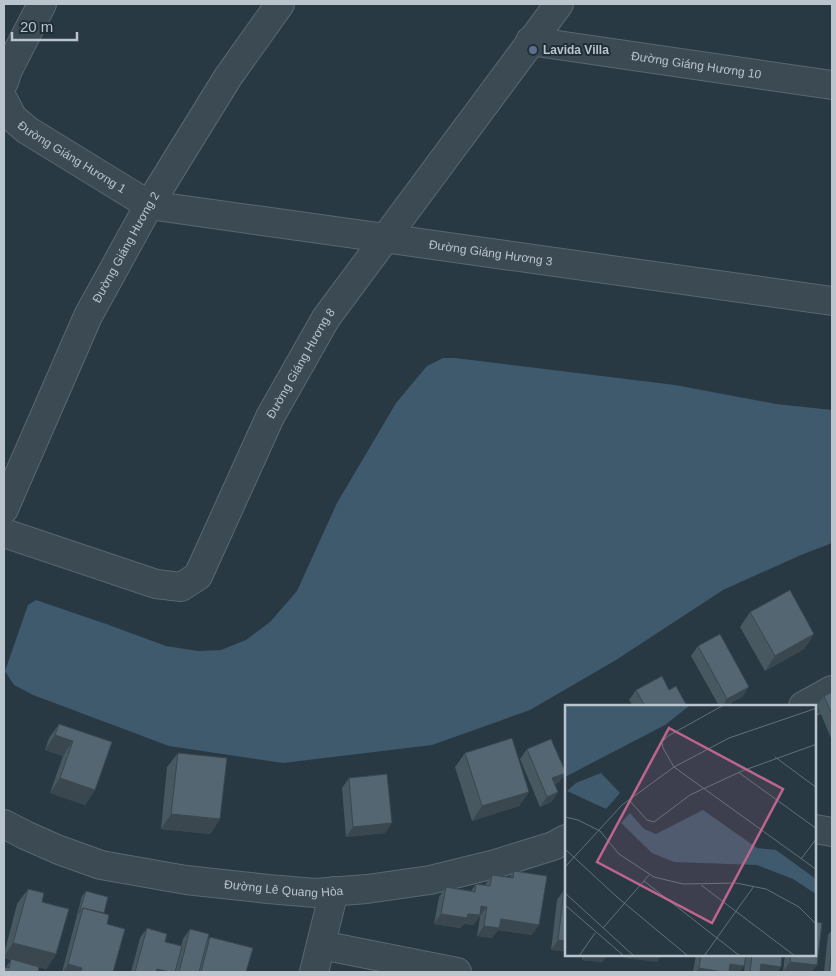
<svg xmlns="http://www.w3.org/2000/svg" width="836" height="976" viewBox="0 0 836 976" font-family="Helvetica,sans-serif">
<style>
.water{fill:#3e5a6c}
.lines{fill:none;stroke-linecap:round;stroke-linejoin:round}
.minor-casing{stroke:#5a6771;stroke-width:30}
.minor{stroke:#3c4a53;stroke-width:28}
.wall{fill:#475861}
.shaded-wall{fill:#3a474f}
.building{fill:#536671;stroke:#3a474f}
.service-dot{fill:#5c6f8a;stroke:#202f39;stroke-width:2}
.labels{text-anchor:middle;stroke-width:4;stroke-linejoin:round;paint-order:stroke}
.poi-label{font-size:12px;font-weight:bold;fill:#b9c4cd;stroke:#202f39;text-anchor:start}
.street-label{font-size:12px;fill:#b9c4cd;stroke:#202f39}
.inset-road{fill:none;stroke:#62717b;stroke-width:1}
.view{fill:#be658e;fill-opacity:0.15;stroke:#be658e;stroke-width:2.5}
.inset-edge{fill:none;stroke:#b9c4cd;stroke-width:2.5}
</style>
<rect width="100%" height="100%" fill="#283944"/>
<path class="water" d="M 443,358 L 455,358 L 675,385 L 776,404 L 832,410 L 832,543 L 801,555 L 723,590 L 616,660 L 530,710 L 432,745 L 283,763 L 169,746 L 33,695 L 14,685 L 5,671 L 28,605 L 36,600 L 109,625 L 166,646 L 198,651 L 221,650 L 246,640 L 270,622 L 297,591 L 337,503 L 396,403 L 427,366 Z"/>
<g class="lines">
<defs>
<g id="minor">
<path id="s1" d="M 530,41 L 832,85"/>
<path d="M 4,82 L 8,70 L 42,4"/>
<path id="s2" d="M 4,101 L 13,118 L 27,130 L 149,205 L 832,301"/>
<path id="s3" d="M 4,509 L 88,316 L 149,205 L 228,77 L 280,4"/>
<path id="s4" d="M 4,533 L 156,584 L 181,587 L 198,576 L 270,417 L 326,318 L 559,4"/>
<path d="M 803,706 L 832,690"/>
<path id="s5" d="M 4,824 L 25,835 L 59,850 L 101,865 L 186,880 L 268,889 L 315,893 L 367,889 L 430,880 L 495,864 L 553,846 L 566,839"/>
<path d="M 815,829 L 832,832"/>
<path d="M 321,945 L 457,972"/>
<path d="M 314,972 L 334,891"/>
</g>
</defs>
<use href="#minor" class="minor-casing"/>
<use href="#minor" class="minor"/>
</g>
<path class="wall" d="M 750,612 L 814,634 L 804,649 L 765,671 L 740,627 Z
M 698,646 L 743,696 L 726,706 L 719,706 L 691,656 Z
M 636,690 L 669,690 L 687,706 L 633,706 L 629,700 Z
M 832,692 L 832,737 L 831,738 L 817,705 L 824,696 Z
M 59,724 L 112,742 L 95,790 L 85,805 L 50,793 L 63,756 L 45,750 L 49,738 Z
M 527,749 L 566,773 L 559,782 L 555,784 L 558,792 L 551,802 L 540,807 L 520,759 Z
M 178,753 L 220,819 L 210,834 L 161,829 L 167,767 Z
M 465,753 L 529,792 L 519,806 L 472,821 L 455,767 Z
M 349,778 L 385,833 L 346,837 L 342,788 Z
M 514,871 L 532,935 L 498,930 L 492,938 L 477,936 L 480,917 L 479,917 L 473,925 L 464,924 L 460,928 L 434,924 L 439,897 L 446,887 L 471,891 L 476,884 L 485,885 L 492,875 L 510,877 Z
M 28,889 L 42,902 L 56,954 L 46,969 L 39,967 L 38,972 L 6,967 L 11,960 L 4,958 L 4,954 L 17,904 Z
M 564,890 L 566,951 L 551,950 L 557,900 Z
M 86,891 L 104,913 L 107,924 L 113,972 L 62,972 L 82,896 Z
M 147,928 L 165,942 L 181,946 L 183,939 L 190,929 L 207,941 L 210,937 L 246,972 L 131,972 L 140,938 Z
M 832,930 L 832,972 L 824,972 L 828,935 Z
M 583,955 L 608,955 L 602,962 L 582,960 Z
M 696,955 L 746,955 L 744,966 L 739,972 L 693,972 Z
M 746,955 L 782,955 L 781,967 L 777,972 L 744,972 Z
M 785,955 L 815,955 L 812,972 L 783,971 Z"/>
<path class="shaded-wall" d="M 814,634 L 804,649 L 765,671 L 775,656 Z
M 749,687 L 743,696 L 726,706 L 723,706 L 727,699 Z
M 55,735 L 73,741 L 63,756 L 45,750 Z
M 566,773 L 559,782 L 545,788 L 552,778 Z
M 60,778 L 95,790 L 85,805 L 50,793 Z
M 529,792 L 519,806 L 472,821 L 482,806 Z
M 558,792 L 551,802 L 540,807 L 547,797 Z
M 171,814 L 220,819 L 210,834 L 161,829 Z
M 392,823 L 385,833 L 346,837 L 353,827 Z
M 481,906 L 487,907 L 473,925 L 464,924 L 460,928 L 434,924 L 441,914 L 468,914 Z
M 501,919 L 539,925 L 532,935 L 498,930 L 492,938 L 477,936 L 484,926 Z
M 558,940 L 566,941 L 566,951 L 551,950 Z
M 13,943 L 56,954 L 46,969 L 4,958 L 4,956 Z
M 586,955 L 608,955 L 602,962 L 582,960 Z
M 625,955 L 662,955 L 657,962 L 623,958 Z
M 790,962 L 817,965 L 812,972 L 783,971 Z
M 68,964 L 82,968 L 79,972 L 63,972 Z
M 730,964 L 744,966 L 739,972 L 724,972 Z
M 761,964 L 781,967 L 777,972 L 755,972 Z
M 699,968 L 723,972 L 696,972 Z
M 157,969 L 170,972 L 155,972 Z"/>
<path class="building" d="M 790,590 L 814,634 L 775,656 L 750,612 Z
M 720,634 L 749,687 L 727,699 L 698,646 Z
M 662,676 L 669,690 L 676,686 L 687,706 L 645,706 L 636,690 Z
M 832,692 L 832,714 L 824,696 Z
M 59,724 L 112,742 L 95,790 L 60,778 L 73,741 L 55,735 Z
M 512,738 L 529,792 L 482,806 L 465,753 Z
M 551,739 L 566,773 L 552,778 L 558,792 L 547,797 L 527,749 Z
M 178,753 L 227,758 L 220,819 L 171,814 Z
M 387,774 L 392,823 L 353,827 L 349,778 Z
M 514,871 L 547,876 L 539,925 L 501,919 L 499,928 L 484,926 L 487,907 L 481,906 L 480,915 L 468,914 L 467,918 L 441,914 L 446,887 L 475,892 L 476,884 L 490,886 L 492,875 L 513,878 Z
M 28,889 L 44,893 L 42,902 L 69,909 L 56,954 L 13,943 Z
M 564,890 L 566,890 L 566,941 L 558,940 Z
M 86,891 L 108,897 L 104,913 L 83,908 L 79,913 Z
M 83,908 L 109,915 L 107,924 L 125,929 L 113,972 L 81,972 L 82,968 L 68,964 Z
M 815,922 L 822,923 L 817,965 L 790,962 L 791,955 L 815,955 Z
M 147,928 L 167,934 L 165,942 L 182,946 L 175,972 L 170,972 L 157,969 L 156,972 L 135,972 Z
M 190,929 L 209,934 L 199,972 L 179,972 Z
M 210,937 L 253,948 L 246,972 L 201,972 Z
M 832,949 L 832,972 L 829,972 Z
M 701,955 L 746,955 L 744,966 L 730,964 L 729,972 L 723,972 L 699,968 Z
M 752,955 L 782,955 L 781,967 L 761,964 L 760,972 L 750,972 Z
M 11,959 L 39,967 L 38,972 L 4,972 L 4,967 L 9,968 Z"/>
<circle class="service-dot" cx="533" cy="50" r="5"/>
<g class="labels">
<g class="poi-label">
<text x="543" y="54">Lavida Villa</text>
</g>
<g class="street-label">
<text dy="4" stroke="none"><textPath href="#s1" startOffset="168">Đường Giáng Hương 10</textPath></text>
<text dy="4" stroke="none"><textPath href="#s2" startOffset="90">Đường Giáng Hương 1</textPath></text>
<text dy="4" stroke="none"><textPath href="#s3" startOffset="289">Đường Giáng Hương 2</textPath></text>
<text dy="4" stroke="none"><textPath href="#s2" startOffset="526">Đường Giáng Hương 3</textPath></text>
<text dy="4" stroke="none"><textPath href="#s4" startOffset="442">Đường Giáng Hương 8</textPath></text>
<text dy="4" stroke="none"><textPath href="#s5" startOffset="290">Đường Lê Quang Hòa</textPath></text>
</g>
</g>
<g transform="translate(565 705)">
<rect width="251" height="251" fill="#283944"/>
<path d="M 0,1 L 124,1 L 100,20 L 0,72 ZM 36,68 L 55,88 L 41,104 L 2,86 L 11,78 ZM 138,105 L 192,143 L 211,145 L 251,174 L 251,189 L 228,174 L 192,160 L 109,157 L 87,148 L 56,118 L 65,108 L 79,124 L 91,129 Z" fill="#3e5a6c"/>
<path class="inset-road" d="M 157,1 L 103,31 L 97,37 L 98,43 L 109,62 L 252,165M 210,52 L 252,83M 173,67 L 252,124M 64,95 L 82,115 L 89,117 L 125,90 L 177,66 L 252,39M 0,112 L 13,115 L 35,126 L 54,149 L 89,172 L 118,179 L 171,178 L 201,184 L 234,202 L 252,220M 0,144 L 52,192 L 123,251M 236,154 L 252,133M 0,162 L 57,100 L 109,62 L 164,33 L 252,3M 79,176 L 175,251M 136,180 L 230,251M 0,188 L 69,251M 0,200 L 59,251M 38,223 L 84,170M 14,251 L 30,228M 139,251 L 189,181"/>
<path class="view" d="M 104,23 L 218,84 L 147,218 L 32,157 Z"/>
<rect width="251" height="251" class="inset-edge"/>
</g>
<rect width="836" height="976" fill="none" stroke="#b9c4cd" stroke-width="10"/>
<path d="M12 32v8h65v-8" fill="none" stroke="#b9c4cd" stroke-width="2.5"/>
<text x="20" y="32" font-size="15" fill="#b9c4cd" stroke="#202f39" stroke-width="4" paint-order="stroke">20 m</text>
</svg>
